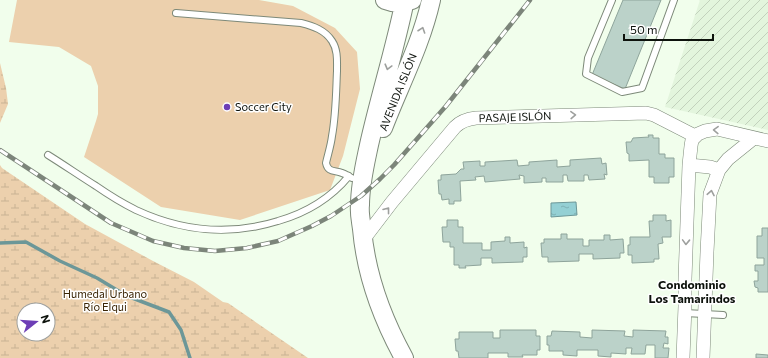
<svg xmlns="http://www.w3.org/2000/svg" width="768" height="358" viewBox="0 0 768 358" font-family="Commissioner,sans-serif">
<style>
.industrial{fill:url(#industrial-furrows)}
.wetland{fill:url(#wetland-marsh);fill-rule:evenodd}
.green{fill:#ecd0ad}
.water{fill:url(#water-ripples);stroke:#6c9798}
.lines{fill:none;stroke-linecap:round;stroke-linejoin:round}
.stream{stroke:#6c9798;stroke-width:3.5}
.building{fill:#bbd2c9;stroke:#8ea49b}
.lane-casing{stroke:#7d8979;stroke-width:8}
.street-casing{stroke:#7d8979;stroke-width:14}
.secondary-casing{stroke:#7d8979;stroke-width:20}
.lane{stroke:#fff;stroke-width:6}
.street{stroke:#fff;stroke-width:13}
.secondary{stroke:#fff;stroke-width:18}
.rail-casing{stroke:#7c857a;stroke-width:4.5}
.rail{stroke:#fff;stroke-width:3;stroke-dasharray:9;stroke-linecap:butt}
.oneway{stroke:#9ea09e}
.poi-dot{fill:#6d3eb6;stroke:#fff;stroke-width:1.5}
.labels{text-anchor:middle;stroke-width:3;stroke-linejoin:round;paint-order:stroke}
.street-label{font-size:11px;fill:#0d120c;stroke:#fff}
.poi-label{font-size:11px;fill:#0d120c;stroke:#fff;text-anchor:start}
.park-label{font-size:11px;fill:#3a2505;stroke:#fff}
.neighbourhood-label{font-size:12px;font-weight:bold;fill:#0d120c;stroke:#fff}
</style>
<defs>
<pattern id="industrial-furrows" width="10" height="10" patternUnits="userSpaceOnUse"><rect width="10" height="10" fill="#e3f5dd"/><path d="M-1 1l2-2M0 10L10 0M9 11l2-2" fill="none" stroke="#c2d1bc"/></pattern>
<pattern id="wetland-marsh" width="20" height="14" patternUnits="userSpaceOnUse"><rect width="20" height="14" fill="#ecd0ad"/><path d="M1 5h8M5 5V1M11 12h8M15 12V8" fill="none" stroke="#c9b294"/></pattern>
<pattern id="water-ripples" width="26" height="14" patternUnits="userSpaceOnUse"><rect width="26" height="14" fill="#94d0d4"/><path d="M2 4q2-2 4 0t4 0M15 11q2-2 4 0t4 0" fill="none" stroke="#7eb2b5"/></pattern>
</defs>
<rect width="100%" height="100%" fill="#f1feec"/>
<path class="industrial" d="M 700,0 L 768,0 L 768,130 L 665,107 Z"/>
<path class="wetland" d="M 0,63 L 6,88 L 8,104 L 0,123 Z
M 0,165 L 2,168 L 85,224 L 153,261 L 194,282 L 223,302 L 228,303 L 308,358 L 0,358 ZM 24,310 L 48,310 L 48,334 L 24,334 Z"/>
<path class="green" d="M 17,0 L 259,0 L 293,6 L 335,28 L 357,52 L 360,89 L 343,156 L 330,190 L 240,220 L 161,207 L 84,157 L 96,121 L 98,114 L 98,86 L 91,66 L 59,47 L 9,42 Z"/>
<path class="water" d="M 576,202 L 577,215 L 551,217 L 551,203 Z"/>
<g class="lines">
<path class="stream" d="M 0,243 L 26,242 L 60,261 L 97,278 L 127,296 L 169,312 L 181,330 L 190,358"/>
</g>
<path class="building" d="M 623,0 L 661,0 L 625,89 L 592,75 Z
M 648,135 L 653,135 L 653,138 L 659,138 L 659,154 L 665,154 L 665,158 L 674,158 L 674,177 L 669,177 L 669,183 L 654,183 L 654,177 L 649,177 L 649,160 L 629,161 L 629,154 L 627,153 L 626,142 L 631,142 L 633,138 L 649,137 Z
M 601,158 L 602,164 L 606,163 L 607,175 L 604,174 L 605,179 L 589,180 L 588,175 L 584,175 L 584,181 L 568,181 L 567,175 L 563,175 L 563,182 L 546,182 L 546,178 L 542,178 L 542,182 L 524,183 L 524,176 L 519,175 L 520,179 L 485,182 L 484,176 L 475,177 L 476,180 L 460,181 L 461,201 L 454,201 L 454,204 L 449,204 L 449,199 L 442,200 L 441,194 L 439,194 L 438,180 L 441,180 L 441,175 L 456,174 L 461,169 L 464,169 L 463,162 L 480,161 L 480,166 L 485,166 L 485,162 L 517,160 L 518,166 L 529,165 L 529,162 L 557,160 L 557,167 L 570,166 L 570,160 Z
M 653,215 L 666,215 L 666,221 L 671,220 L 671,237 L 662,237 L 663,243 L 658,244 L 659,259 L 654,259 L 654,262 L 632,263 L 632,255 L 628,255 L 628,245 L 630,245 L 630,237 L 650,237 L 649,221 L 653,221 Z
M 447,220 L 458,220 L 458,227 L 463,227 L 463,243 L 482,243 L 482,250 L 491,250 L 491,242 L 505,241 L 505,237 L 510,237 L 510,243 L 524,242 L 524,248 L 527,247 L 527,257 L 523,257 L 523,262 L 492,263 L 492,258 L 481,258 L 481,265 L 465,266 L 466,268 L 459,268 L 459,265 L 454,265 L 454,247 L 450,247 L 450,242 L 443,242 L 442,227 L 447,227 Z
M 762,228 L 768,228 L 768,292 L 758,292 L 758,288 L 755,287 L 754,281 L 758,281 L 758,271 L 755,271 L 755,265 L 764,265 L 764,258 L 757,258 L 757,236 L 762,236 Z
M 561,234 L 567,234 L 567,239 L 583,239 L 583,246 L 589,246 L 589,240 L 604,240 L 604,235 L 610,235 L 610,240 L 623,239 L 624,253 L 620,253 L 620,258 L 593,259 L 593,254 L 579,254 L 579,261 L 548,262 L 548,257 L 542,257 L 541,243 L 544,243 L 544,239 L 561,239 Z
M 500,330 L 536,330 L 536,336 L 540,336 L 540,350 L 537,350 L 537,355 L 522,355 L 523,357 L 508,357 L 508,353 L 488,353 L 488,358 L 459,358 L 458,351 L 456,351 L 455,339 L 459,339 L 459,332 L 493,332 L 493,338 L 500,338 Z
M 592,330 L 625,331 L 624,336 L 633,337 L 633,330 L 666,331 L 665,337 L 668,337 L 668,344 L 664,343 L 663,348 L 669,348 L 668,358 L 655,358 L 655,345 L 646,345 L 645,354 L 631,354 L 632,348 L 626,348 L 626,354 L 611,353 L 611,357 L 598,356 L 598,350 L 577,350 L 577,356 L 563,355 L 563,351 L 549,351 L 549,345 L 547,345 L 547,336 L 551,336 L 552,331 L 580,332 L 580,337 L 592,338 Z
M 756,354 L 768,355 L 768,358 L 756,358 Z"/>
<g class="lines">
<defs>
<path id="lane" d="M 612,0 L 588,58 L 586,74 L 622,92 L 642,88 L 674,0
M 176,13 L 301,23 C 313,26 325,30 332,41 C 338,50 337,61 337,71 C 336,93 336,114 332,136 C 331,145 328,154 326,163 C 328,173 335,170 342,173 C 346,174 349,177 352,178
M 48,155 C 64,165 80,176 96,186 C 109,195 122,203 136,210 C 181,231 230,236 278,221 C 306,213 330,199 349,176
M 685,313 L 723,315"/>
<path id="street" d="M 689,165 L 710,167 L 719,170
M 363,240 L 392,202 L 455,127 C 461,121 467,119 476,118 L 646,113 L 654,115 L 695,136
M 683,358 L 685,306 L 685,279 L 689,165 L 691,146 L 692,140 L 698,134 L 705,131 L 717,129 L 768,141
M 703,358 L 707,252 L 710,194 L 719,170 L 728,159 L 754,138"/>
<path id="secondary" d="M 385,0 C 395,4 402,3 412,0
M 383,128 C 399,86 421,45 431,0
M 404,358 C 382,318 366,275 362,229 C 361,221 359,213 360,205 C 360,184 365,164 369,145 C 380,96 395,49 405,0"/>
</defs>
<use href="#lane" class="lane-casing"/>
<use href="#street" class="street-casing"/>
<use href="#secondary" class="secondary-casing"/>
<use href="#lane" class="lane"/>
<use href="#street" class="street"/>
<use href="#secondary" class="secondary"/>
<defs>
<path id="rail" d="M 0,150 L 111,223 L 153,241 L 184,248 L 215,251 L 247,248 L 278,241 L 312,226 L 331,216 L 361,196 L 380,179 L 394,165 L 446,106 L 530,0"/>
</defs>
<use href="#rail" class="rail-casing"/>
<use href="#rail" class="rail"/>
</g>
<defs><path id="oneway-chevron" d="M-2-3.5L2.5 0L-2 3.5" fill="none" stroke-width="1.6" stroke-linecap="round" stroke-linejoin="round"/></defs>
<g class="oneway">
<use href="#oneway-chevron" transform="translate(422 30) rotate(-71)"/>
<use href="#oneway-chevron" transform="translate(388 67) rotate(105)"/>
<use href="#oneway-chevron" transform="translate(573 115) rotate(-2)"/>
<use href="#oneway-chevron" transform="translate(716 130) rotate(-178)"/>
<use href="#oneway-chevron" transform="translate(711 193) rotate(-79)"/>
<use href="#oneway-chevron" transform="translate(387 210) rotate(-52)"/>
<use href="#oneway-chevron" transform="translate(686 242) rotate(92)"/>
</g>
<circle class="poi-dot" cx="227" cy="107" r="4"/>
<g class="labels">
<g class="street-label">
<text transform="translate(398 92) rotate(-68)" y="4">AVENIDA ISLÓN</text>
<text transform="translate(515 117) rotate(-2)" y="4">PASAJE ISLÓN</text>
</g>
<g class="poi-label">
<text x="235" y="111">Soccer City</text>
</g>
<g class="park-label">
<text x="105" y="298">Humedal Urbano<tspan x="105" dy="13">Río Elqui</tspan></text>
</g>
<g class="neighbourhood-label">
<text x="692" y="289">Condominio<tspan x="692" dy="14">Los Tamarindos</tspan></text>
</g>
</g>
<g transform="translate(36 322) rotate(73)"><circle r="19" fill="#ffffff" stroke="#9ea09e"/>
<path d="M0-3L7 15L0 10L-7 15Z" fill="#6d3eb6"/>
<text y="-6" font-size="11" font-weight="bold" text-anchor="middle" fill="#0d120c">N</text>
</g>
<path d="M624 34v6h89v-6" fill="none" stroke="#0d120c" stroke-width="2"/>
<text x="630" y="34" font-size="12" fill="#0d120c" stroke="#ffffff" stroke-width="3" paint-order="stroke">50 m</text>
</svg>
